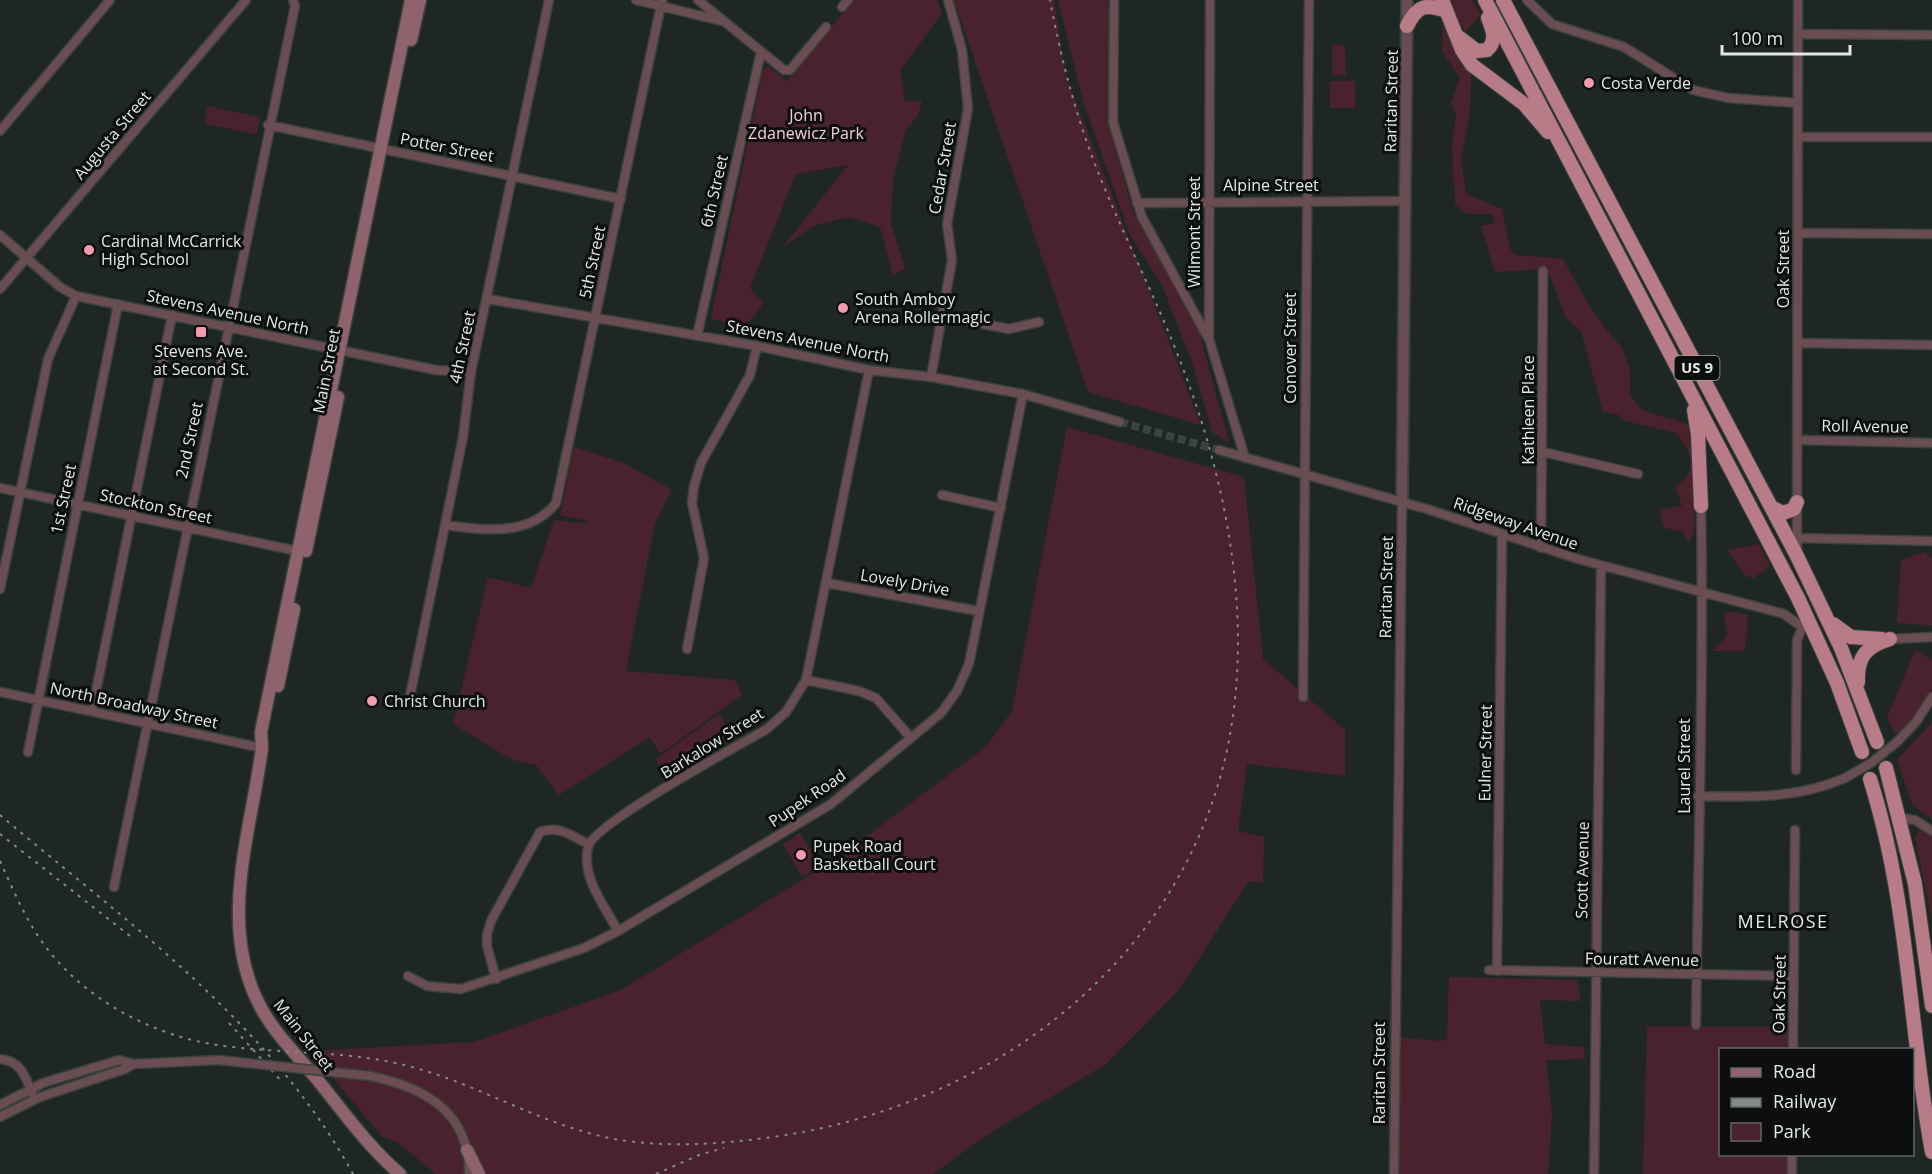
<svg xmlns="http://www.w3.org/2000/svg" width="1932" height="1174" viewBox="0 0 1932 1174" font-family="'Open Sans',sans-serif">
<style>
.green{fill:#4a222d}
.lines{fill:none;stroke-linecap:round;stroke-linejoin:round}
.minor-tunnel{stroke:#3c4441;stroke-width:8;stroke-dasharray:8 4;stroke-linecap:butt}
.minor-casing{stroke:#3a423f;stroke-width:11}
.tertiary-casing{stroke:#3a423f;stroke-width:14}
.secondary-casing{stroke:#3a423f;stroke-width:15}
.trunk-casing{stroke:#3a423f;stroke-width:16}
.minor{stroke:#694d53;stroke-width:8}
.tertiary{stroke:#694d53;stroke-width:10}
.secondary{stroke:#8e636d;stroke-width:12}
.trunk{stroke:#b87c89;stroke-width:14}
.rail{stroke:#838a87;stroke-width:2;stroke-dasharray:3 6;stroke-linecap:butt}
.minor-bridge-casing{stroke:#3a423f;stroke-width:11;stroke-linecap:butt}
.minor-bridge{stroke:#694d53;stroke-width:8}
.poi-dot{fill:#f29aae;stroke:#0c0f0d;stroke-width:2}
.labels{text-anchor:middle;stroke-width:6;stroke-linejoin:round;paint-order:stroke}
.shield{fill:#0c0f0d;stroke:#a2a7a5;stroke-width:1.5}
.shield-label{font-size:15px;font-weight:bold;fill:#e3e8e6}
.poi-label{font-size:16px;fill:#e3e8e6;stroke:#0c0f0d;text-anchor:start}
.street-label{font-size:16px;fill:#e3e8e6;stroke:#0c0f0d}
.park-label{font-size:16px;fill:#f7d0d7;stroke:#0c0f0d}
.neighbourhood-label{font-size:18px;letter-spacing:1.5px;fill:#e3e8e6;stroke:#0c0f0d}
</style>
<rect width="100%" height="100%" fill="#1f2724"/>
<path class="green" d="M 854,0 L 937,0 L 942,13 L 900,71 L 905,101 L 922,101 L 918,116 L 906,129 L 893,178 L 891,223 L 905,269 L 893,275 L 880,227 L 849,217 L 813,226 L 782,248 L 848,165 L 796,174 L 750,288 L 763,303 C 749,329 738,328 711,318 L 763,70 L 768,66 L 787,81 Z
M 954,0 L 1054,0 L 1066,76 L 1201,425 L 1088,392 Z
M 1058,0 L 1108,0 L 1108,118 L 1114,144 L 1134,214 L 1199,331 L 1229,443 L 1212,432 L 1193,365 L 1162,285 L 1130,235 L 1083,101 Z
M 1449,0 L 1472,0 L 1481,14 L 1465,32 Z
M 1443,20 L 1471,76 L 1470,111 L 1461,160 L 1466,194 L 1502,209 L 1510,249 L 1516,255 L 1563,259 L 1590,307 L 1611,336 L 1621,346 L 1630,369 L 1630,395 L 1642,410 L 1690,425 L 1695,453 L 1694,533 L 1689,543 L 1682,531 L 1664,528 L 1660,510 L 1682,506 L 1675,486 C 1699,473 1692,451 1676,433 L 1625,421 L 1619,415 L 1603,412 L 1581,331 L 1566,318 L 1550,276 L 1543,269 L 1495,272 L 1481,226 L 1495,223 L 1492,214 L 1466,214 L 1455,204 L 1452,145 L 1456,115 L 1451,103 L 1460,78 L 1442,51 Z
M 1332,45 L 1345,45 L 1346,75 L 1332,75 Z
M 1330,81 L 1355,81 L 1355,108 L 1330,108 Z
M 207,106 L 260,117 L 257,134 L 205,124 Z
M 1067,427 L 1244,477 L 1263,659 L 1345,730 L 1345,776 L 1247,764 L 1238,831 L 1264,837 L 1263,882 L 1248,882 L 1179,990 L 1106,1064 L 987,1135 L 933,1174 L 436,1174 L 396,1141 L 382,1137 L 311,1051 L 474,1042 L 621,990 L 838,858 L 986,747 L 1012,711 Z
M 574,447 L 624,463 L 672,490 L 655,523 L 626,671 L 735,680 L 742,695 L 660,754 L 650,737 L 559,795 L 536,765 L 513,760 L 453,724 L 488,577 L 531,588 L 554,520 L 587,524 L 588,521 L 560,515 Z
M 1759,544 L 1770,566 L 1754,578 L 1746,576 L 1727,550 Z
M 1924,552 L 1932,558 L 1932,626 L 1897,623 L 1901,560 Z
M 1731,612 L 1748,615 L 1745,651 L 1712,651 L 1727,636 L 1724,613 Z
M 1915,650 L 1932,660 L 1932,688 L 1926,714 L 1895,734 L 1887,718 Z
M 719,714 L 734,738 L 666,779 L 656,759 Z
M 1932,722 L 1932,820 L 1912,804 L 1897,760 Z
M 1920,829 L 1932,838 L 1932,919 L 1915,838 Z
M 800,833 L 820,866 L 802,877 L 783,844 Z
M 1449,977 L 1577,980 L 1581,1001 L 1540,1000 L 1545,1044 L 1584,1047 L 1585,1059 L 1546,1060 L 1552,1113 L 1548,1174 L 1394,1174 L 1394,1037 L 1440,1041 L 1447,1039 Z
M 1647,1026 L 1793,1027 L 1793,1049 L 1720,1050 L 1720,1154 L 1792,1155 L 1792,1174 L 1643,1174 Z"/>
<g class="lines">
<path class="minor-tunnel" d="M 1120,422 L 1219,450"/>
<defs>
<path id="minor" d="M 636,0 L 722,21
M 698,0 L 784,70 L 790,70 L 826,27
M 1114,0 L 1113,122 L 1142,217 L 1207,336
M 1210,0 L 1209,339 L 1245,458
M 1527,0 L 1552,24 L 1624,47 L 1693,90 L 1728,98 L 1798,103
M 842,7 L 848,0
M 1798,34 L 1932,35
M 268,125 L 621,199
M 0,131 L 110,0
M 1798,137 L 1932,137
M 1137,203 L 1405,201
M 1798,233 L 1932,234
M 0,235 L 60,287 L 76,296 L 436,370 L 471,372
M 0,289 L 246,0
M 488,299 L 757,346 L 869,370 L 931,377 L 1023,394 L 1120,422
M 942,316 L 1009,329 L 1039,322
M 697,336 L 761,52
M 1798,343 L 1932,345
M 931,377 L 952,260 L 947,224 L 968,109 L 962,50 L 948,0
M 1797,440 L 1932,443
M 1219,450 L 1427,509 L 1578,559 L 1784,614 L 1802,627 L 1797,641 L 1796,770
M 1543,452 L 1638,474
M 0,488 L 302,552
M 942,495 L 1001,508
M 445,525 C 484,530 530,537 556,503 L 662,0
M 1797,538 L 1932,541
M 1541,548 L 1543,271
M 1797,552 L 1798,0
M 827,583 L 978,611
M 0,589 L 48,359 L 76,296
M 1890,639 L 1932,637
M 687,649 L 704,558 L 692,503 L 694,486 L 701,463 L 750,375 L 757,346
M 806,680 L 859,691 L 876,698 L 911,738
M 0,692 L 262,748
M 1303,697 L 1309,0
M 409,701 L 463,437 L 471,372 L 549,0
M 92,711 L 172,315
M 1898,741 L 1916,722 L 1932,697
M 28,752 L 118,304
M 1698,796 C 1750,797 1797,799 1845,778
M 1900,818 L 1915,820 L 1932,831
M 114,887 L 295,6 L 293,0
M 618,931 C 604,905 581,877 588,847 C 593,824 739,745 767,729 L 786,712 L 806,680 L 869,370
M 1489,970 L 1794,976
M 1497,971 L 1502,535
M 408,976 L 427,986 L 461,989 L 584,948 L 618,931 L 831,804 L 941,713 L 957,691 L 969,664 L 1023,394
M 496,979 L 487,946 L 487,934 L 491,921 L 540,832 C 559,825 572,836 588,844
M 1696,1025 C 1698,852 1704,679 1701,506
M 1793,1050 L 1795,830
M 0,1059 C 21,1061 25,1076 32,1093
M 370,1076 C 424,1087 470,1112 469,1174
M 0,1105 L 43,1083 L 119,1060 L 134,1064 L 219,1060
M 0,1117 L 40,1097 L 125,1069 L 134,1064
M 1394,1174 L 1402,502
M 1594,1174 L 1601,566
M 1792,1174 L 1792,1154"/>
<path id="tertiary" d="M 1402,502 L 1407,0"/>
<path id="secondary" d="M 411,40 L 420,0
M 306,551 L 338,397
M 278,686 L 294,609
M 467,1150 L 479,1174
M 400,1174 C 368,1147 343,1111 316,1078 C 297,1055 274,1033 260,1006 C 217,925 251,832 262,748 L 261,732 L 411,0"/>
<path id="trunk" d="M 1442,0 L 1462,50 L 1472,65 L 1524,104 L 1548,132
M 1485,0 L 1798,598 L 1837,683 L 1862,752
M 1503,0 L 1797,556 L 1841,648 L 1877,742
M 1407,26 C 1417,6 1425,3 1446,11
M 1460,38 L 1477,51 L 1487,50 C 1497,41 1493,30 1488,18
M 1694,410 L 1698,434 L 1701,506
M 1771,507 L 1783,513 L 1794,509 L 1797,502
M 1833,624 L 1851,637 L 1882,639
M 1858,682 C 1857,657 1866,646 1890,639
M 1886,768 L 1915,884 L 1932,1006
M 1870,779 C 1909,901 1909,1028 1932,1152"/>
</defs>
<use href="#minor" class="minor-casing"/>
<use href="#tertiary" class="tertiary-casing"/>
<use href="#secondary" class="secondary-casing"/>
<use href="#trunk" class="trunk-casing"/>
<use href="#minor" class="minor"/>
<use href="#tertiary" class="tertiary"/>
<use href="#secondary" class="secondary"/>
<use href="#trunk" class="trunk"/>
<path class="rail" d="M 0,815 C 128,923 271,1024 353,1174
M 0,834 L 130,936
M 0,861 C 11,885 22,911 36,933 C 75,994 146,1034 217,1045 C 277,1054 339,1050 400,1064 C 479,1082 546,1130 627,1141 C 674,1147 719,1144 765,1138 C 980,1111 1179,970 1227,750 C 1254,624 1228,485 1182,366 C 1158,302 1126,241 1100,177 C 1077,121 1061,59 1050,0
M 229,1023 L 283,1083
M 656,1174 L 699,1155 L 724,1148"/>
<defs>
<path id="minor-bridge" d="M 1845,778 L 1871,763 L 1898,741
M 219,1060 L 370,1076"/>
</defs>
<use href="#minor-bridge" class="minor-bridge-casing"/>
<use href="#minor-bridge" class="minor-bridge"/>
</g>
<g class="poi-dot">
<circle cx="1589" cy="83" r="6"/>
<circle cx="89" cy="250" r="6"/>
<circle cx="843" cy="308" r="6"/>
<rect x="195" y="326" width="12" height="12" rx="3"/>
<circle cx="372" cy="701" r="6"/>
<circle cx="801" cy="855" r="6"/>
</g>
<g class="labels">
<rect class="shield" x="1674.5" y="356" width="45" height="24" rx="4.5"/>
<g class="shield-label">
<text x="1697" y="373">US 9</text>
</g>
<g class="poi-label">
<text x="1601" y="89">Costa Verde</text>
<text x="101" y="247">Cardinal McCarrick<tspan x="101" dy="18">High School</tspan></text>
<text x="855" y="305">South Amboy<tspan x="855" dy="18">Arena Rollermagic</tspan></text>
<text x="201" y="357" text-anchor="middle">Stevens Ave.<tspan x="201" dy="18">at Second St.</tspan></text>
<text x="384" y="707">Christ Church</text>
<text x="813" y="852">Pupek Road<tspan x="813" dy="18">Basketball Court</tspan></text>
</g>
<g class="street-label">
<text transform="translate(1391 101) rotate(-89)" y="6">Raritan Street</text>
<text transform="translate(112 135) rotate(-50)" y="6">Augusta Street</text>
<text transform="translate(447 147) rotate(11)" y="6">Potter Street</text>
<text transform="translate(942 168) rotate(-80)" y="6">Cedar Street</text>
<text x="1271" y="191">Alpine Street</text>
<text transform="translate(714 191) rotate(-77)" y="6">6th Street</text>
<text transform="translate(1194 232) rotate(-90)" y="6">Wilmont Street</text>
<text transform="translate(592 262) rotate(-78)" y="6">5th Street</text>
<text transform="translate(1783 269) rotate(-90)" y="6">Oak Street</text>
<text transform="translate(228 312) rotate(12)" y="6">Stevens Avenue North</text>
<text transform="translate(808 341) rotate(11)" y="6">Stevens Avenue North</text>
<text transform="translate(462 347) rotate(-78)" y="6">4th Street</text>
<text transform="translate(1290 348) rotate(-90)" y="6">Conover Street</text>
<text transform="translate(326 371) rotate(-79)" y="6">Main Street</text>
<text transform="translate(1528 410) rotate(-90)" y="6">Kathleen Place</text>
<text transform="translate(1865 426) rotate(1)" y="6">Roll Avenue</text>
<text transform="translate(189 440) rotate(-78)" y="6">2nd Street</text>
<text transform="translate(63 499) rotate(-78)" y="6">1st Street</text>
<text transform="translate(156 506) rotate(12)" y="6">Stockton Street</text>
<text transform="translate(1516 523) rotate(19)" y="6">Ridgeway Avenue</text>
<text transform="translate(905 582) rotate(10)" y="6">Lovely Drive</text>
<text transform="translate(1386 587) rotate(-89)" y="6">Raritan Street</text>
<text transform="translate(134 705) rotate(12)" y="6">North Broadway Street</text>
<text transform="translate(712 743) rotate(-32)" y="6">Barkalow Street</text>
<text transform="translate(1485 753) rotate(-89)" y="6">Eulner Street</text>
<text transform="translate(1684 766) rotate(-90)" y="6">Laurel Street</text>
<text transform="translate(807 798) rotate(-34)" y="6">Pupek Road</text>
<text transform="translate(1582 870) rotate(-89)" y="6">Scott Avenue</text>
<text transform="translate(1642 959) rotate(1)" y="6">Fouratt Avenue</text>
<text transform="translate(1779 994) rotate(-89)" y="6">Oak Street</text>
<text transform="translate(304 1035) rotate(52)" y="6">Main Street</text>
<text transform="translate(1379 1073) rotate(-90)" y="6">Raritan Street</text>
</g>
<g class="park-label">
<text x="806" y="121">John<tspan x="806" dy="18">Zdanewicz Park</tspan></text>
</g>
<g class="neighbourhood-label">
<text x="1783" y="928">MELROSE</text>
</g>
</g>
<rect x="1719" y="1048" width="195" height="108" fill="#0c0f0d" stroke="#626664" stroke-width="1.5"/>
<rect x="1731" y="1068" width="30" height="9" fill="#8e636d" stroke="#626664" stroke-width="1.5"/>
<text x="1773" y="1078" font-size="18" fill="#e3e8e6">Road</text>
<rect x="1731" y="1098" width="30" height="9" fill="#838a87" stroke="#626664" stroke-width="1.5"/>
<text x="1773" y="1108" font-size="18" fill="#e3e8e6">Railway</text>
<rect x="1731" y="1123" width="30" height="18" fill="#4a222d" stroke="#626664" stroke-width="1.5"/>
<text x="1773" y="1138" font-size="18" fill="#e3e8e6">Park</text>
<path d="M1722 45v9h128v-9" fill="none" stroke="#e3e8e6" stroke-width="3"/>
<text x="1731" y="45" font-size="18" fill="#e3e8e6" stroke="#0c0f0d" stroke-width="4.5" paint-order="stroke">100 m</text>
</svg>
